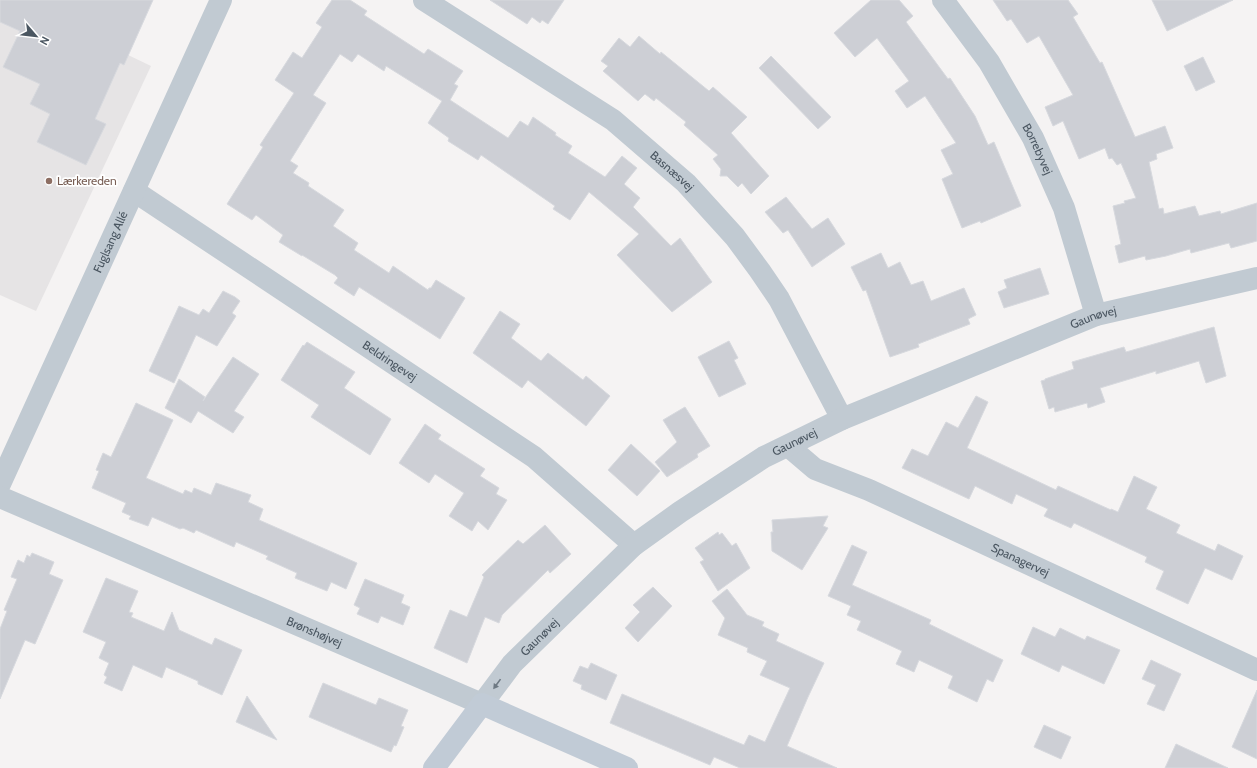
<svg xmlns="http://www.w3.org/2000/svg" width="1257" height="768" viewBox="0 0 1257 768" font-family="Cabin,sans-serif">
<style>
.education{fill:#e6e4e5}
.building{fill:#cdcfd5;stroke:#d7d9de}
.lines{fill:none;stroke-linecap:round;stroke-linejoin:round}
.street{stroke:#c1cad2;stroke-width:22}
.secondary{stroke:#c1cbd6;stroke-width:22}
.oneway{fill:#6e7983}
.education-dot{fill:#8d6e63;stroke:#fff;stroke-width:1.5}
.labels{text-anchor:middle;stroke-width:3.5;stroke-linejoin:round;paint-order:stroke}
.street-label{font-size:12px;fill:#4a5661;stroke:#fff}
.education-label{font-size:12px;fill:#785e54;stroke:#fff;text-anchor:start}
</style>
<rect width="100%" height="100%" fill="#f5f3f3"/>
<path class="education" d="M 0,0 L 99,41 L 151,66 L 36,311 L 0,295 Z"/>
<path class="building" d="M 0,0 L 153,0 L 124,65 L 120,63 L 95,119 L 106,124 L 86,165 L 37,142 L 50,114 L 30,104 L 40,84 L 3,67 L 20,31 L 0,22 Z
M 332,0 L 350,0 L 367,11 L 364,15 L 424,54 L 428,49 L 463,71 L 454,84 L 458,86 L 450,100 L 508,138 L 520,121 L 528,126 L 533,117 L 556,133 L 555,135 L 572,146 L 568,153 L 605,177 L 622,156 L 637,168 L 624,184 L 640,198 L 633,207 L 671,246 L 680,238 L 712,282 L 672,312 L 617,255 L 639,234 L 589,192 L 570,220 L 553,209 L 555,206 L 481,155 L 478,160 L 448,141 L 449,138 L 428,123 L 442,101 L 386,66 L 384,71 L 358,54 L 352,62 L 340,54 L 313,95 L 326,103 L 290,161 L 298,166 L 293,173 L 309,183 L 308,186 L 344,210 L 333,226 L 358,243 L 354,250 L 389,273 L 393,266 L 428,290 L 429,288 L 431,288 L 436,280 L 465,298 L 440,339 L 359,287 L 354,296 L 334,283 L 338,278 L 335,275 L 302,255 L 302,256 L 279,242 L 283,235 L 256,215 L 252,220 L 227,204 L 263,147 L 260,145 L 294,93 L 275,80 L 293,52 L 302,58 L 322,27 L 316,23 Z
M 490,0 L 564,0 L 548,24 L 542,20 L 540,23 L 532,17 L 527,24 Z
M 871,0 L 899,0 L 913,16 L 906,22 L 948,79 L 950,78 L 975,116 L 988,145 L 994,142 L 1021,206 L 981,223 L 980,221 L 962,228 L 942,179 L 953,174 L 941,150 L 956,143 L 925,96 L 907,108 L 895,91 L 909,81 L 877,38 L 855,57 L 834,33 Z
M 993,0 L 1068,0 L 1078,14 L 1073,17 L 1100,63 L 1102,62 L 1135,137 L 1165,126 L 1173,148 L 1156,154 L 1157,159 L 1149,162 L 1159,209 L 1163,208 L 1164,214 L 1195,206 L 1199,216 L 1220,211 L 1221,214 L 1257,203 L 1257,241 L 1231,248 L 1229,243 L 1191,253 L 1190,249 L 1166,256 L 1146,260 L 1145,256 L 1119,263 L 1115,246 L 1121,244 L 1113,206 L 1125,203 L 1124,201 L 1136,198 L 1121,163 L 1117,165 L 1112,158 L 1109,159 L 1105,148 L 1079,159 L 1063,121 L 1053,126 L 1045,107 L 1073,95 L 1039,36 L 1027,43 L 1011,19 L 1007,21 Z
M 1152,0 L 1233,0 L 1167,31 Z
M 639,36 L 660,54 L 661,52 L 709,91 L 713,87 L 747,117 L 731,133 L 769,176 L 751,194 L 742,183 L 738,187 L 727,176 L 720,176 L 721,169 L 713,159 L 718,155 L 684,125 L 686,122 L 656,98 L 654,101 L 645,94 L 638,101 L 603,71 L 608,66 L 601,61 L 619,38 L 630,47 Z
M 771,56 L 831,117 L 818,129 L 759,68 Z
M 1203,57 L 1215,82 L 1196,91 L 1184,66 Z
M 786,197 L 812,229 L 828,218 L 845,244 L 812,267 L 788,230 L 783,233 L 765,212 Z
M 881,253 L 888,268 L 900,262 L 911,285 L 923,281 L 931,301 L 964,288 L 976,315 L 968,319 L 970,324 L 918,344 L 919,347 L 890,357 L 866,290 L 863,291 L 851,267 Z
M 1040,268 L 1049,294 L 1004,308 L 998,292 L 1007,288 L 1004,280 Z
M 223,291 L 235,297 L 240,301 L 232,313 L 236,316 L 217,346 L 196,335 L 174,383 L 149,371 L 179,306 L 199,315 L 203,309 L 209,313 Z
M 500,311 L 520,324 L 511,338 L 541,361 L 548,353 L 583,380 L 586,376 L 610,396 L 586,426 L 528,380 L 522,388 L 473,353 Z
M 1214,327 L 1226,376 L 1206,383 L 1199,361 L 1156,374 L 1156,371 L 1100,388 L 1105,402 L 1088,408 L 1087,403 L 1055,412 L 1054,407 L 1049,409 L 1041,381 L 1045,380 L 1045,379 L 1074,369 L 1072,362 L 1124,347 L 1126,352 Z
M 729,341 L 738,358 L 734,360 L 746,384 L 719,397 L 698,357 Z
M 307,342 L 355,372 L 344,388 L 391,419 L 370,455 L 311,417 L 319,405 L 281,380 L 303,345 L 304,346 Z
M 233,357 L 259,374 L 234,411 L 244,417 L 233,433 L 198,411 L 191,423 L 165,408 L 179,379 L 205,397 L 203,401 Z
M 976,396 L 988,402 L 967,448 L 1056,490 L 1058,486 L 1111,510 L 1111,509 L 1118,512 L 1134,476 L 1157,487 L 1146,509 L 1180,525 L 1176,533 L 1215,551 L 1218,544 L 1243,556 L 1232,580 L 1205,568 L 1188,604 L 1156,589 L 1164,571 L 1145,562 L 1147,557 L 1074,523 L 1071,528 L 1044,516 L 1048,509 L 1016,494 L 1012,504 L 975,486 L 969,499 L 902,468 L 912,449 L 928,456 L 946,422 L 958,428 Z
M 136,403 L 173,420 L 146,478 L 183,494 L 185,490 L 192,493 L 194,488 L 211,495 L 216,483 L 251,495 L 248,502 L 263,509 L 259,520 L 357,563 L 346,589 L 331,582 L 327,591 L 295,578 L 297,573 L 266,559 L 268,556 L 236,542 L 234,547 L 196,530 L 194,533 L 183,528 L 180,529 L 152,517 L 148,526 L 129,519 L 131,516 L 122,512 L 126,503 L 92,488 L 99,471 L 96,470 L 103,453 L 111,457 Z
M 685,407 L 710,446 L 697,454 L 698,457 L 667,477 L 655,462 L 677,442 L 663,420 Z
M 425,424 L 441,435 L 438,439 L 485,469 L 480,476 L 499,488 L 496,494 L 507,500 L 488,530 L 478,521 L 472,531 L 449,516 L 464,493 L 435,474 L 429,483 L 399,463 Z
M 631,444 L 660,471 L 637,496 L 608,470 Z
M 828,516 L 823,526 L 828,528 L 802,570 L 772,551 L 771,532 L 773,532 L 772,520 Z
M 545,525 L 571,554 L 550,573 L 548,570 L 502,615 L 499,623 L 485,617 L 467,663 L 434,648 L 450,610 L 467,617 L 484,577 L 482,575 L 518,540 L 523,544 Z
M 718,532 L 719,535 L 722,533 L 732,546 L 736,543 L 750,568 L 718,591 L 700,562 L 704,560 L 695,548 Z
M 852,545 L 867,552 L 852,585 L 931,620 L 929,624 L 1003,660 L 993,682 L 987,679 L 977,702 L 948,688 L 953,676 L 919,660 L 914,672 L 896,664 L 902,651 L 857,630 L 861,621 L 847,615 L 851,606 L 828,596 Z
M 32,553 L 54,562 L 49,574 L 63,580 L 35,644 L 25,640 L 0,699 L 0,629 L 7,611 L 4,610 L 17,579 L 11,577 L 18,560 L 24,563 L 27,555 L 30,557 Z
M 106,578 L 138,591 L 129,612 L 133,613 L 131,617 L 164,631 L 172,612 L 179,630 L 212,645 L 215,638 L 242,650 L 222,695 L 198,684 L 198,681 L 166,667 L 162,678 L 133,665 L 122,691 L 104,683 L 107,677 L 104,675 L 109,663 L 99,658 L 106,642 L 83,632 Z
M 365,579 L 404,595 L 401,603 L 410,607 L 403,625 L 381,616 L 378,623 L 357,614 L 360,608 L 354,605 Z
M 653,587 L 672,606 L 638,642 L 625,628 L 640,612 L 633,605 Z
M 727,589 L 747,615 L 764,622 L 762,626 L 779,634 L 776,641 L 824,663 L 808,697 L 787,746 L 837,768 L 740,768 L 714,757 L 710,765 L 610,723 L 622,694 L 744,745 L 749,735 L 765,742 L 790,688 L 760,675 L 767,661 L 747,652 L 748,648 L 718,635 L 725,618 L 712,601 Z
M 1033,627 L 1055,637 L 1060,628 L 1085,640 L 1087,636 L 1120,650 L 1104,684 L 1062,665 L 1059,672 L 1021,654 Z
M 1151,660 L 1181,674 L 1164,711 L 1147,704 L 1156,685 L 1142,679 Z
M 591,663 L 617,675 L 606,700 L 581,689 L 582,685 L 573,681 L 580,666 L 588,669 Z
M 323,683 L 376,705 L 379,698 L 408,710 L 401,726 L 404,727 L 396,746 L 394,745 L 391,752 L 309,717 Z
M 1257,690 L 1257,759 L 1232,747 Z
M 247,696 L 277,740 L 236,722 Z
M 1044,725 L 1071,737 L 1061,759 L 1034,747 Z
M 1176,744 L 1228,768 L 1165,768 Z"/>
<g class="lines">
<g class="street">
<path id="s1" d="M 424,0 L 613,120 L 686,183 L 735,237 L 760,271 L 779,299 L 842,419"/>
<path id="s2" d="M 943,0 L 989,62 L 1033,138 L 1064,208 L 1096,315"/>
<path id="s3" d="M 134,191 L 534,457 L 634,545"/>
<path id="s4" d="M 788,446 L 815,469 L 869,490 L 1257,670"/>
<path id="s5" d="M 0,484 L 221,0"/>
<path id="s6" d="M 0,497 L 482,704 L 512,664 L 634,545 L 680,512 L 764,457 L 842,419 L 1096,315 L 1257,278"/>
</g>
<path class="secondary" d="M 434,768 L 482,704 L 627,768"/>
</g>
<defs><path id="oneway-solid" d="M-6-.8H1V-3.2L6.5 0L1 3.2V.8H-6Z"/></defs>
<use class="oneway" href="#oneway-solid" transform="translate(497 684) rotate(126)"/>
<circle class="education-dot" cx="49" cy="181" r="4"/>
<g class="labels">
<g class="street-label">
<text dy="4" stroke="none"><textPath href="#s2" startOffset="177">Borrebyvej</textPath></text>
<text dy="4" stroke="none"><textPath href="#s1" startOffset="302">Basnæsvej</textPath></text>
<text dy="4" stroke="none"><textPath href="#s5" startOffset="266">Fuglsang Allé</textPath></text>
<text dy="4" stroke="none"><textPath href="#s6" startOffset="1260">Gaunøvej</textPath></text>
<text dy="4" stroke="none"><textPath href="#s3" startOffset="307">Beldringevej</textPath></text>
<text dy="4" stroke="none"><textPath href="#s6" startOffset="936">Gaunøvej</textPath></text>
<text dy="4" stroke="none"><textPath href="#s4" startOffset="260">Spanagervej</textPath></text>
<text dy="4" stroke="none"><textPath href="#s6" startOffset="342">Brønshøjvej</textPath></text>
<text dy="4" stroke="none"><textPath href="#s6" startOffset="613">Gaunøvej</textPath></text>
</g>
<g class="education-label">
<text x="57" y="185">Lærkereden</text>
</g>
</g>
<g transform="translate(36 36) rotate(118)" stroke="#ffffff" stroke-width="3" paint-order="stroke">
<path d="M0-3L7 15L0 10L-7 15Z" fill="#4a5661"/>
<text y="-6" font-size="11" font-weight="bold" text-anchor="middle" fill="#4a5661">N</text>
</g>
</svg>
